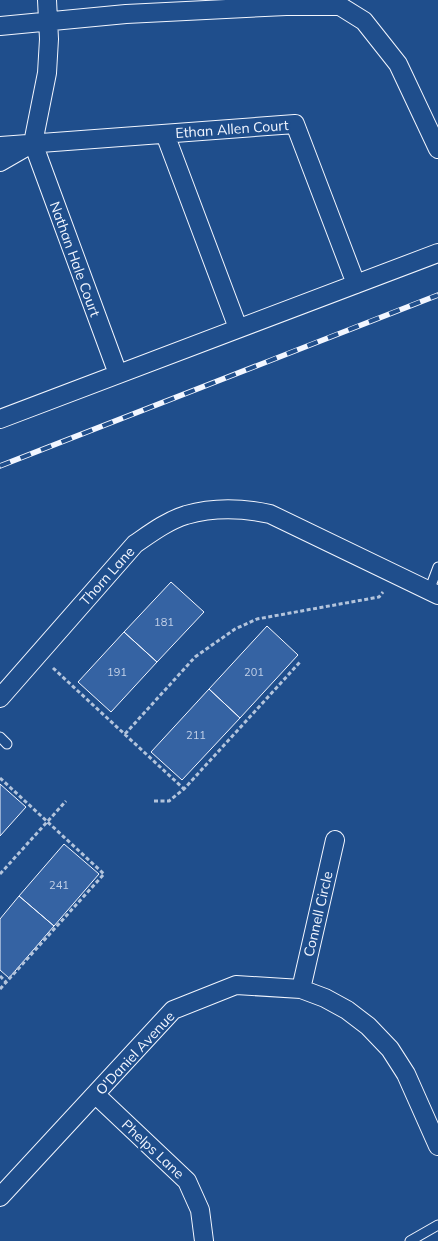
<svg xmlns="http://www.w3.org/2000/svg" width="438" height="1241" viewBox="0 0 438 1241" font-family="Mulish,sans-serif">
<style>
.building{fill:#3563a3;stroke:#f2f6ff}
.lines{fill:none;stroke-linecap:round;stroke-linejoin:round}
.service-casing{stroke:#f2f6ff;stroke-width:11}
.minor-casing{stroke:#f2f6ff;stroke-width:20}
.path{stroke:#b3c4dc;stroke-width:3;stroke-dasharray:4 2.5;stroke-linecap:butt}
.service{stroke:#1f4e8c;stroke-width:9}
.minor{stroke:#1f4e8c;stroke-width:18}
.rail-casing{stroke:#f2f6ff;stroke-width:5.5}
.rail{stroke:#1f4e8c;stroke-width:4;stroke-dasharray:11;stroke-linecap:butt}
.labels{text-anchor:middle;stroke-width:4;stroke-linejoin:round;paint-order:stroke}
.number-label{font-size:11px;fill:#c3d1e8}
.street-label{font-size:14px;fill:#f2f6ff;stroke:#1f4e8c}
</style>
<rect width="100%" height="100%" fill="#1f4e8c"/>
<path class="building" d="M 171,582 L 204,612 L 157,662 L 124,632 Z
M 267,626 L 298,655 L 240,718 L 209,689 Z
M 124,632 L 157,662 L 111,712 L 78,682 Z
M 209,689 L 240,718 L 182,780 L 151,752 Z
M 0,784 L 26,807 L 0,836 Z
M 64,844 L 99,874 L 54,926 L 19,896 Z
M 19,896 L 54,926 L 9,978 L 0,970 L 0,919 Z"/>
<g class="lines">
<defs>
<path id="service" d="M 429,591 L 438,567
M 0,737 L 7,744
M 410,1241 L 438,1225"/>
<path id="minor" d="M 0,26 L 126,14 L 286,6 L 340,6 L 364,21 L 398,64 L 438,149
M 165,134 L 238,328
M 33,143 L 118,374
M 0,146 L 295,124 L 356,284
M 0,162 L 33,143 L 47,73 L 49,39 L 47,0
M 0,419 L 438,253
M 0,698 L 135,544 C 151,533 167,521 186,515 C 214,507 242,508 270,514 L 438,595
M 301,989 L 335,840
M 96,1095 L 187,1181 L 200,1210 L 204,1241
M 0,1197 L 173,1010 L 236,985 L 301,989 L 325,998 L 347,1010 L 368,1026 L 390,1049 L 406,1074 L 438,1146"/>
</defs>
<use href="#service" class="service-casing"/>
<use href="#minor" class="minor-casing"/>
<path class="path" d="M 53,668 L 184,789
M 125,734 L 195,657 L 235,629 L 257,619 L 379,597 L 383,592
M 0,778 L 104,874 L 0,989
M 154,801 L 169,801 L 184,789 L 300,662
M 0,874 L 66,801
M 0,976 L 6,982"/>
<use href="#service" class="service"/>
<use href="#minor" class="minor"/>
<defs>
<path id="rail" d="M 0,466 L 438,295"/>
</defs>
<use href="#rail" class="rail-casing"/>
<use href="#rail" class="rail"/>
</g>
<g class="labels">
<g class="number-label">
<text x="164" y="626">181</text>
<text x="117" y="676">191</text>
<text x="254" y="676">201</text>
<text x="196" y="739">211</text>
<text x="59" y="889">241</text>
</g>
<g class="street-label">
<text transform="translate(232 129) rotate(-4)" y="5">Ethan Allen Court</text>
<text transform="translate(75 259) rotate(70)" y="5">Nathan Hale Court</text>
<text transform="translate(107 576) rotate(-48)" y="5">Thorn Lane</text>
<text transform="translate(318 914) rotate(-77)" y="5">Connell Circle</text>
<text transform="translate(135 1053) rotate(-47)" y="5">O'Daniel Avenue</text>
<text transform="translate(153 1149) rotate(43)" y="5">Phelps Lane</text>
</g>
</g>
</svg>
